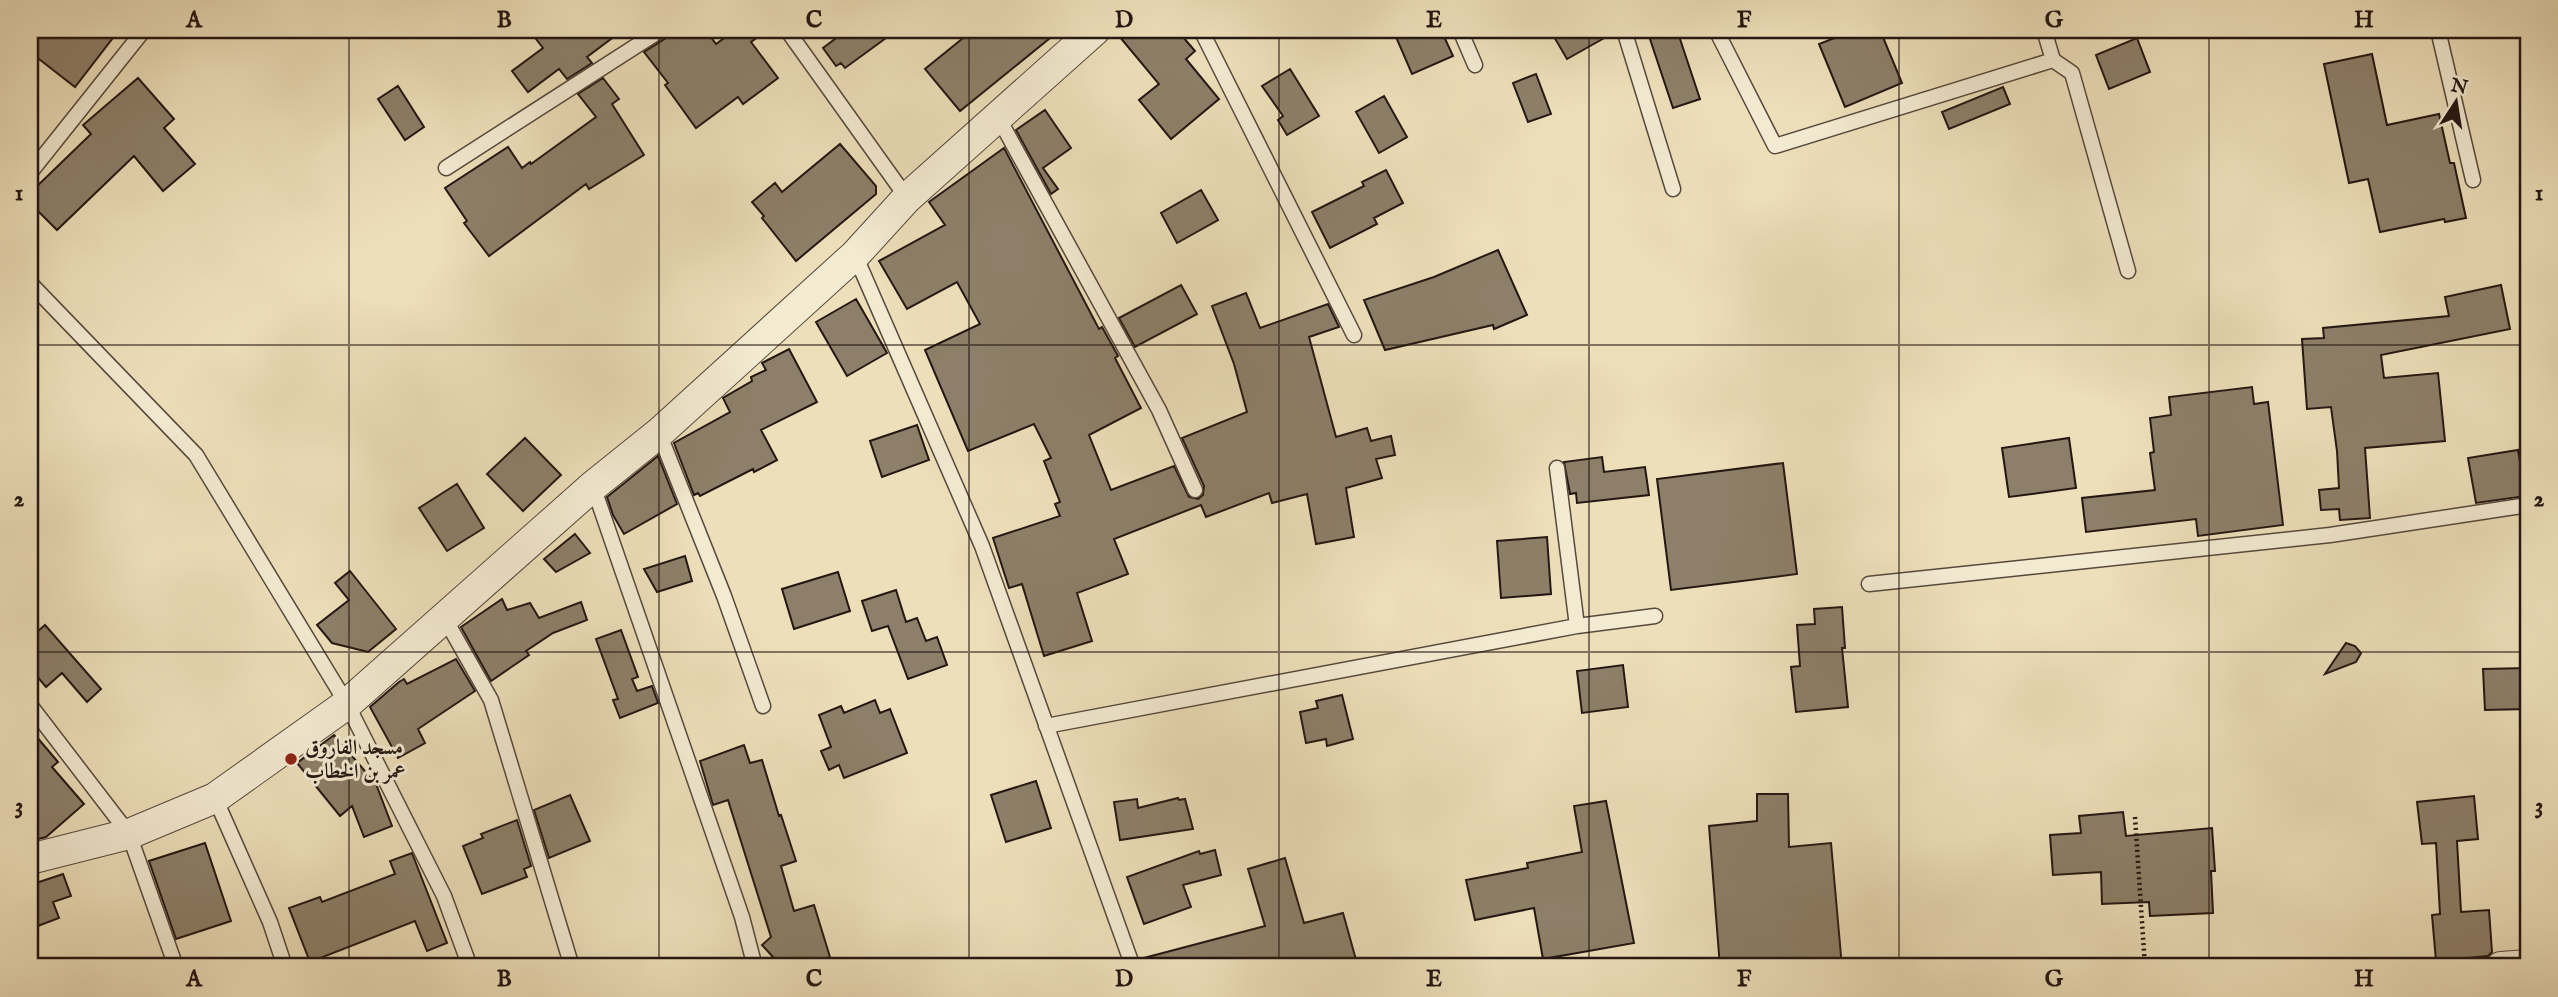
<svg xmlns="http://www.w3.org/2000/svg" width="2558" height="997" viewBox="0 0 2558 997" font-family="'IM FELL English',Amiri,serif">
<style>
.building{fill:#8d7f69;stroke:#241712;stroke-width:2}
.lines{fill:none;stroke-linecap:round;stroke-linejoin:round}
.lane-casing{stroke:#56493c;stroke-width:17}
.street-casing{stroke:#56493c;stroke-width:32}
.path{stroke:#241712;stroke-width:4.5;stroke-dasharray:2 3.5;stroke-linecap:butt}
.lane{stroke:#f3ead2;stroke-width:14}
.street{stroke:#f3ead2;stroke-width:30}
.grid{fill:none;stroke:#241712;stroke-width:2;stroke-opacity:0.55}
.poi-dot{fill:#8f2418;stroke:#f3ead2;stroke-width:2.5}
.labels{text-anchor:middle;stroke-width:6;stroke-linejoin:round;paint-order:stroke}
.poi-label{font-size:21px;font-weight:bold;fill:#241712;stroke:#f3ead2;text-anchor:start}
.neatline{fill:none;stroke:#241712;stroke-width:2.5}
.grid-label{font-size:23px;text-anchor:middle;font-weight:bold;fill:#241712}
</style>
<rect width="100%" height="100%" fill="#eddfba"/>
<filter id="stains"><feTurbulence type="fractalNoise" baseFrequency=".00286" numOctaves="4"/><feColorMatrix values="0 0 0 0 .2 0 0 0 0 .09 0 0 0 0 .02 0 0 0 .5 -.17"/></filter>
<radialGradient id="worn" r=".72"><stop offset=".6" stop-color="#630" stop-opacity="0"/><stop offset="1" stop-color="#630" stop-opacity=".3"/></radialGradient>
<path class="building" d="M 30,30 L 119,30 L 75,87 L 30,52 Z
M 529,30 L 623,30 L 587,57 L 592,63 L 567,79 L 559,69 L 528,92 L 512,71 L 543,48 Z
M 671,30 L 706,30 L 716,44 L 735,30 L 768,30 L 751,42 L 778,78 L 743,104 L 738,97 L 696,128 L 665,85 L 668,83 L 644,52 L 666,38 Z
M 847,30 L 897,30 L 845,68 L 841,63 L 836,66 L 823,48 Z
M 973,30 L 1060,30 L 960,111 L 925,69 Z
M 1114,30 L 1177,30 L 1195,51 L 1186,59 L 1219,99 L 1171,139 L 1139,100 L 1159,84 Z
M 1393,30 L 1441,30 L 1453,56 L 1412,74 Z
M 1550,30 L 1615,30 L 1615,32 L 1567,59 Z
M 1647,30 L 1677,30 L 1700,99 L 1673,108 Z
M 1855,30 L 1880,30 L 1902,83 L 1845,107 L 1819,44 Z
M 2137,38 L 2150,72 L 2109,89 L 2096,55 Z
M 2372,54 L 2387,125 L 2439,114 L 2450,163 L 2454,163 L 2466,218 L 2445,222 L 2444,219 L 2380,232 L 2368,179 L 2349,183 L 2324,64 Z
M 1290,69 L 1319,116 L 1287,135 L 1278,120 L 1283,116 L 1262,86 Z
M 1536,74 L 1551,114 L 1528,122 L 1513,83 Z
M 138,78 L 174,119 L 164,128 L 195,164 L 163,191 L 134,156 L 57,230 L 30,203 L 30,193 L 91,134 L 83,125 Z
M 603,78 L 619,99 L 612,104 L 644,155 L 589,189 L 586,184 L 489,256 L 464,223 L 467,221 L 445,188 L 508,147 L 522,168 L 530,162 L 531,164 L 596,117 L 578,94 Z
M 398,86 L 424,127 L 405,140 L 378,99 Z
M 2003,87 L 2010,104 L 1949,129 L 1942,112 Z
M 1384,96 L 1407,137 L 1379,153 L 1356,112 Z
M 1045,110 L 1071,148 L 1043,168 L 1058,189 L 1051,194 L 1016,130 Z
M 840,144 L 876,186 L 876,194 L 796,261 L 762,218 L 764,216 L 752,202 L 775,183 L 782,192 Z
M 1004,148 L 1099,329 L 1102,327 L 1118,356 L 1115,358 L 1141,408 L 1089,435 L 1111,490 L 1174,466 L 1189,497 L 1198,499 L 1203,495 L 1204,486 L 1182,438 L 1247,412 L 1234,364 L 1212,306 L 1246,293 L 1260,328 L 1328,304 L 1339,327 L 1309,337 L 1336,437 L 1367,428 L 1371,441 L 1391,436 L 1395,455 L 1376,459 L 1382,478 L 1346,488 L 1354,537 L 1316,544 L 1307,494 L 1272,503 L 1269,493 L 1206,517 L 1201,505 L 1114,539 L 1128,574 L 1077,593 L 1092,641 L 1044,656 L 1022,584 L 1009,588 L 993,538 L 1060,516 L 1055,504 L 1060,502 L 1044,461 L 1051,458 L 1034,424 L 968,451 L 925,350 L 980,324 L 957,282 L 907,309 L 879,261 L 945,225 L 929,202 Z
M 1386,170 L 1403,203 L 1374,218 L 1377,224 L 1330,248 L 1312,212 L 1364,186 L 1362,182 Z
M 1201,190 L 1218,220 L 1177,243 L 1161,213 Z
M 1498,250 L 1527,315 L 1494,329 L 1493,325 L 1385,350 L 1364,300 L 1434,277 Z
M 1181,285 L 1197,314 L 1135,347 L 1119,318 Z
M 2501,285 L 2510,329 L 2381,355 L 2384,378 L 2438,373 L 2445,441 L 2365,448 L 2370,518 L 2340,520 L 2339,509 L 2321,510 L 2319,490 L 2339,488 L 2337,451 L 2331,407 L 2307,409 L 2302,339 L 2324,338 L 2323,328 L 2449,316 L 2445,297 Z
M 856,299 L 887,353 L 847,376 L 816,322 Z
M 789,349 L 817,402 L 761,430 L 777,460 L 754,472 L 753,469 L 700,496 L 698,493 L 694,495 L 674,443 L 730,412 L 723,398 L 752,381 L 751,377 L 766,370 L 762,363 L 764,362 Z
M 2252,387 L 2254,404 L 2268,402 L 2283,525 L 2198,536 L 2196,519 L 2086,532 L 2082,498 L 2155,490 L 2150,453 L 2154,452 L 2150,418 L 2171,415 L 2169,397 Z
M 917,425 L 929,460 L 882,477 L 870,441 Z
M 525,438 L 561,475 L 523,511 L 487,474 Z
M 2069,438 L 2076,488 L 2009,497 L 2002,448 Z
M 2518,450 L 2526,496 L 2476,503 L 2468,458 Z
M 658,456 L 677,504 L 624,534 L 613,515 L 607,497 Z
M 1602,457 L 1604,472 L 1645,467 L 1649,495 L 1577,503 L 1576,493 L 1570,494 L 1564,462 Z
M 1783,463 L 1797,574 L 1671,590 L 1657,479 Z
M 457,484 L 484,528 L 447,551 L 419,508 Z
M 575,534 L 590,553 L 556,572 L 544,559 Z
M 1547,537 L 1551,594 L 1501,598 L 1497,541 Z
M 685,556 L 692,581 L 657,592 L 644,569 Z
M 350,571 L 396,629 L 368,652 L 332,643 L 317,625 L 349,600 L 335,583 Z
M 838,572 L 850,611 L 794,629 L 782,589 Z
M 896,590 L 906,622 L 917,618 L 926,641 L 937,637 L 947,665 L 908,679 L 888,626 L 872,631 L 862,601 Z
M 502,599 L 507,610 L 530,603 L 539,618 L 581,602 L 587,620 L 553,633 L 526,651 L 529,655 L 491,681 L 461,627 Z
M 1842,607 L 1845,648 L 1842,648 L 1848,707 L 1796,712 L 1791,667 L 1800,666 L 1797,625 L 1815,624 L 1814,609 Z
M 45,625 L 101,689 L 87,702 L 62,673 L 46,687 L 30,668 L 30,638 Z
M 621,630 L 638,677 L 632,679 L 637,691 L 652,686 L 658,703 L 620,718 L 613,700 L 618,699 L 596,639 Z
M 2346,643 L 2355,646 L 2361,653 L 2356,662 L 2325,674 Z
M 456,659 L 475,691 L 418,729 L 425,743 L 398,758 L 370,707 L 399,682 L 404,679 L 407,684 Z
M 1623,665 L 1628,707 L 1582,713 L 1577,671 Z
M 2528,668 L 2528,709 L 2485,710 L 2483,669 Z
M 1342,695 L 1353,739 L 1327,746 L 1326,739 L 1306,743 L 1300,712 L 1318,708 L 1316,701 Z
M 875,700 L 880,713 L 890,709 L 907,753 L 844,778 L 839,765 L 829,770 L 821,751 L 831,747 L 819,715 L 841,706 L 844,713 Z
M 30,729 L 58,762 L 52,767 L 84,804 L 46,837 L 30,841 Z
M 334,735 L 376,784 L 392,826 L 364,837 L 352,806 L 340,816 L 297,763 Z
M 744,745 L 750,763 L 762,760 L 779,816 L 781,815 L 796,861 L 781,866 L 794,911 L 814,905 L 830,957 L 824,959 L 827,967 L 767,967 L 773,957 L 762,945 L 771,937 L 728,800 L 713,805 L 700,761 Z
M 1036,781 L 1051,828 L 1006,842 L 991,795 Z
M 1757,794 L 1788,794 L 1789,847 L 1831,843 L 1842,967 L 1720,967 L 1709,826 L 1757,821 Z
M 570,795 L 590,841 L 549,858 L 534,810 Z
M 2474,796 L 2478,839 L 2457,841 L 2461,912 L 2489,910 L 2492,952 L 2488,956 L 2436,961 L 2432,915 L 2440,914 L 2436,843 L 2422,844 L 2417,802 Z
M 1178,798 L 1179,800 L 1185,799 L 1193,829 L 1120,840 L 1114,802 L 1137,799 L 1138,808 Z
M 1606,801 L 1634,943 L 1543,959 L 1534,908 L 1475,920 L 1466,880 L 1528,868 L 1527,863 L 1582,852 L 1574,806 Z
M 2123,812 L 2126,836 L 2212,828 L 2215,871 L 2211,871 L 2213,913 L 2150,916 L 2149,902 L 2102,904 L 2101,872 L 2053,875 L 2050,835 L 2081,833 L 2079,816 Z
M 517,820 L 531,866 L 524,869 L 527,877 L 482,894 L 463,846 L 483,838 L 481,834 Z
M 205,843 L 231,921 L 176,939 L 149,861 Z
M 1215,850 L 1221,875 L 1183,885 L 1191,907 L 1144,924 L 1127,877 L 1199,851 L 1200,854 Z
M 412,853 L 447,943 L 427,951 L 415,921 L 310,962 L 289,908 L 320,897 L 322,902 L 395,874 L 390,861 Z
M 1285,858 L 1304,923 L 1343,913 L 1358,967 L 1142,967 L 1140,959 L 1265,926 L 1248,869 Z
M 63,874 L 71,896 L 53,902 L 59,918 L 30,929 L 30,885 Z"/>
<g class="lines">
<defs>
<path id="lane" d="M 787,30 L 907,198
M 1201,30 L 1354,335
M 1460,30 L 1475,65
M 1624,30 L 1673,189
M 1716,30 L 1775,146 L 2053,60 L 2072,73 L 2128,271
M 2044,30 L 2053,60
M 2438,30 L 2473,180
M 998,117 L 1159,410 L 1195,490
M 446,168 L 661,30
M 30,173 L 144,30
M 855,255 L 982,546 L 1133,967
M 30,283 L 196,455 L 347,704 L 444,896 L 470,967
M 659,433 L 724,596 L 763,706
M 1557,468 L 1577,626
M 593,486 L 742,917 L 755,967
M 1869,584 L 2330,535 L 2528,505
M 444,617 L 491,700 L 572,967
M 30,705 L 129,834 L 176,967
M 1046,726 L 1577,626 L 1655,616
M 215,798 L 270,922 L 285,967"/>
<path id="street" d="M 30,859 L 129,834 L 215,798 L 347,704 L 593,486 L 659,433 L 855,255 L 907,198 L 1095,30
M 2501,967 L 2528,965"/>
</defs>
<use href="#lane" class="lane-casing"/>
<use href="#street" class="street-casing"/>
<path class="path" d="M 2135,817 L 2145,967"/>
<use href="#lane" class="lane"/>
<use href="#street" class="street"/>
</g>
<path class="grid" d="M 349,30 L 349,967M 659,30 L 659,967M 969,30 L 969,967M 1279,30 L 1279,967M 1589,30 L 1589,967M 1899,30 L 1899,967M 2209,30 L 2209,967M 30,345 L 2528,345M 30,652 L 2528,652"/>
<circle class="poi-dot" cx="291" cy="759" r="7"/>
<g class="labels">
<g class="poi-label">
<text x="305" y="754">مسجد الفاروق<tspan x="305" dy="24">عمر بن الخطاب</tspan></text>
</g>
</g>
<rect width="2558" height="997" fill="none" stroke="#eddfba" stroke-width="77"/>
<g transform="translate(2456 102) rotate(12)" stroke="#f3ead2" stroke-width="5" paint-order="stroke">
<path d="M0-5L12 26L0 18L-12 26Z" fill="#241712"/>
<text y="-10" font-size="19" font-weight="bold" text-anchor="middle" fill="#241712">N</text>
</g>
<rect x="38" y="38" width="2482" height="920" class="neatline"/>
<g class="grid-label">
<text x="194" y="27">A</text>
<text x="504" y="27">B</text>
<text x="814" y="27">C</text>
<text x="1124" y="27">D</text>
<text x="1434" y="27">E</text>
<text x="1744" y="27">F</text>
<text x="2054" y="27">G</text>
<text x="2364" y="27">H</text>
<text x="19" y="200">1</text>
<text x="2539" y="200">1</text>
<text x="19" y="506">2</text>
<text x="2539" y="506">2</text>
<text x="19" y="813">3</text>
<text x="2539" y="813">3</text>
<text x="194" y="986">A</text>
<text x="504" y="986">B</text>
<text x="814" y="986">C</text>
<text x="1124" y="986">D</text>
<text x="1434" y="986">E</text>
<text x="1744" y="986">F</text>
<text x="2054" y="986">G</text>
<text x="2364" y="986">H</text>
</g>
<rect width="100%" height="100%" filter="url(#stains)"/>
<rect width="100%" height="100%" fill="url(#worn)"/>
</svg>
